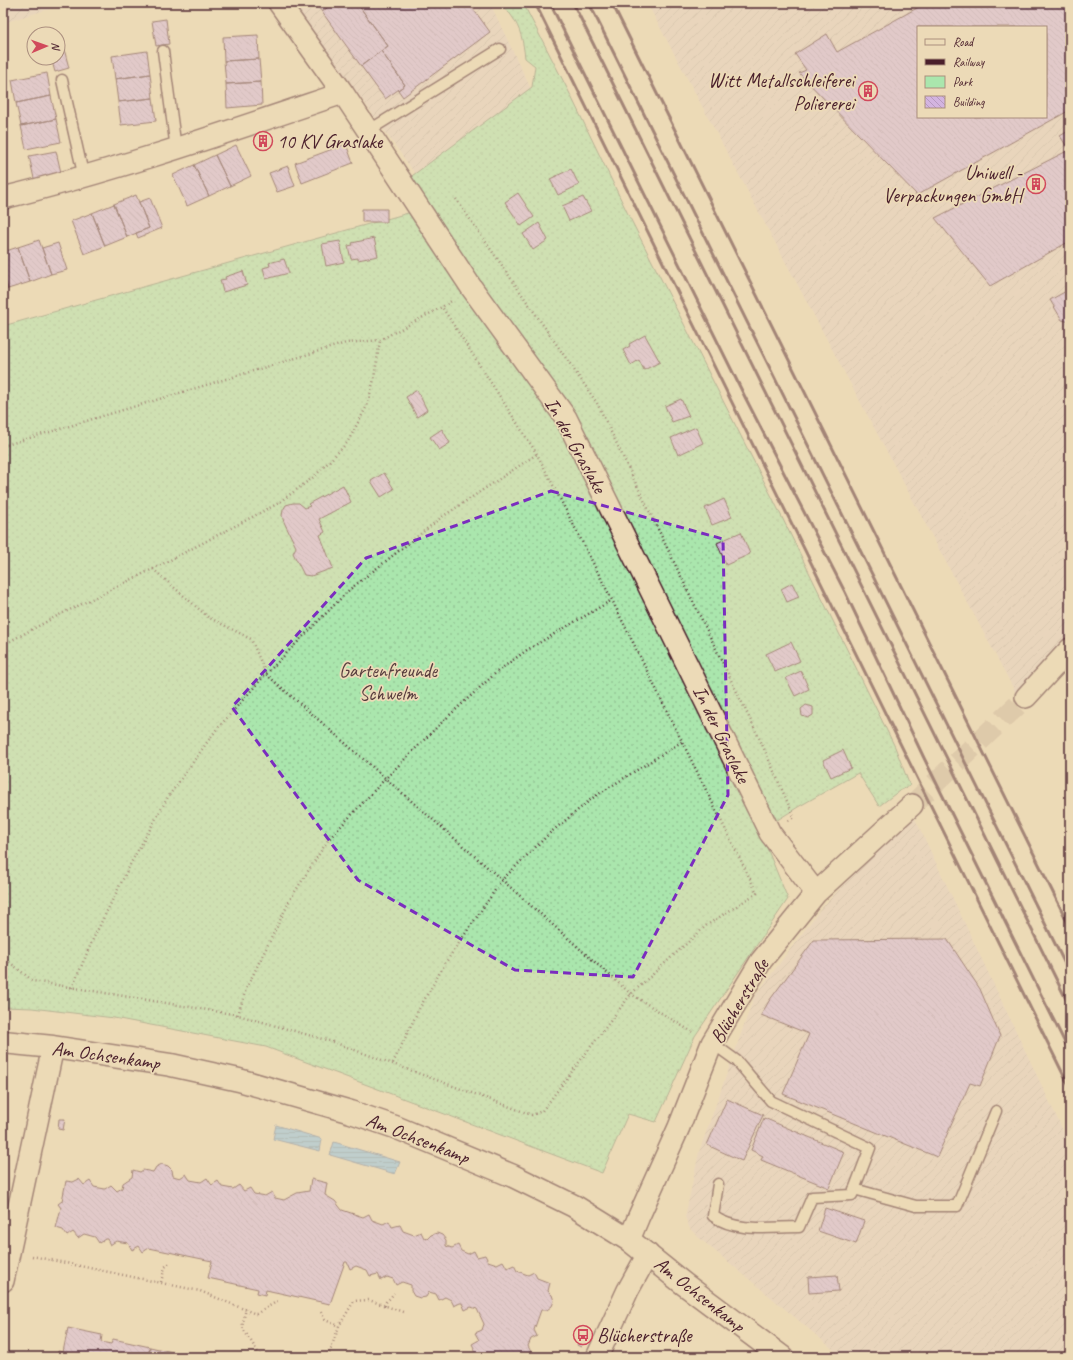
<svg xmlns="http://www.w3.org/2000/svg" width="1073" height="1360" viewBox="0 0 1073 1360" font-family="Caveat,sans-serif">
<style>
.industrial{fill:url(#industrial-furrows);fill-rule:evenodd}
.green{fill:url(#green-dots);stroke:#7a826c}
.water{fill:url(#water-rules);stroke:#707f9c}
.building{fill:url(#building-back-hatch);stroke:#4a1f2b;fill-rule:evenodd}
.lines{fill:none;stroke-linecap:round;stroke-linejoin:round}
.minor-tunnel{stroke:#ccb59b;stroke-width:21;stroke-dasharray:21 10;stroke-linecap:butt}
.service-casing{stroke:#4a1f2b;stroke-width:13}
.minor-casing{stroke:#4a1f2b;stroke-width:24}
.secondary-casing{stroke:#4a1f2b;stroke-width:25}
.path{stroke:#4a1f2b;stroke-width:2.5;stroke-dasharray:1 3;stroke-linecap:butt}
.service{stroke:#ecdab7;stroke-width:10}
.minor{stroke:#ecdab7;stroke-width:21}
.secondary{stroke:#ecdab7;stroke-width:22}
.rail{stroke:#4a1f2b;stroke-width:3}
.marked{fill:none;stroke:#7b2cbf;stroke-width:3;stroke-dasharray:8 5;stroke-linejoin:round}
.labels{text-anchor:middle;stroke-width:3.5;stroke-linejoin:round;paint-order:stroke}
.poi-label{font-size:20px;fill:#4a1f2b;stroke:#ecdab7;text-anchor:end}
.street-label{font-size:20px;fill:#4a1f2b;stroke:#ecdab7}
.park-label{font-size:20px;fill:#583d3e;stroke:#ecdab7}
</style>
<defs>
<pattern id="industrial-furrows" width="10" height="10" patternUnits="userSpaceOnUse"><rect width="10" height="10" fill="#e4cfc3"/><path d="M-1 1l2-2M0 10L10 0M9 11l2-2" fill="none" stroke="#c5b1a8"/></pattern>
<pattern id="green-dots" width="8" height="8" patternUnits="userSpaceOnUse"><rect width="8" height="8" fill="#aae6ad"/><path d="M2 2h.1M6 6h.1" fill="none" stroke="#94c595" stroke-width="1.8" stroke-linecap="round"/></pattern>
<pattern id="water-rules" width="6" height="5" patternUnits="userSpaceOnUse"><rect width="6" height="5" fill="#89bfe7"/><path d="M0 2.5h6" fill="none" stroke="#729bbb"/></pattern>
<pattern id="building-back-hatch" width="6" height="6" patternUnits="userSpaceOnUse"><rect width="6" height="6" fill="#d3b4e0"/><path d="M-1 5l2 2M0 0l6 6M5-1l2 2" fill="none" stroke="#b79ac0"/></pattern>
</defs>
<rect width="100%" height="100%" fill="#ecdab7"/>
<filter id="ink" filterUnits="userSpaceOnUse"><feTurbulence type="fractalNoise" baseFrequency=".025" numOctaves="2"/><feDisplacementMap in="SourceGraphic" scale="8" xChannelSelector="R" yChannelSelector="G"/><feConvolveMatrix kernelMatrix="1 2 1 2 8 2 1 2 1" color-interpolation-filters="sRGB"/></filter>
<g filter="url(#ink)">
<path class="industrial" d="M 3,3 L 69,3 L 3,23 Z
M 293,3 L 490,3 L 531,89 L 416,175 Z
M 647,3 L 1070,3 L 1070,640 L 1018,697 ZM 918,27 L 1046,27 L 1046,117 L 918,117 Z
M 911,810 L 1070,1145 L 1070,1357 L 842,1357 L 779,1304 L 698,1237 L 690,1229 L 685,1217 L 699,1152 L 754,997 L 819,911 Z"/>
<path class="green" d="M 501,3 L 523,3 L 569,92 L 628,214 L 774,501 L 895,747 L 910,786 L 899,791 L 879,806 L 858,773 L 798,807 L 760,831 L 788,899 L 695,1036 L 656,1122 L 628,1114 L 602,1173 L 266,1047 L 114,1018 L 32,1008 L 3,1007 L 3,326 L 426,208 L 405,181 L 532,87 L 535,66 L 525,58 C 523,41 521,29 511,15 C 507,10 502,9 501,3 Z"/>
<path class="water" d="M 276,1125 L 322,1139 L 320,1151 L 273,1139 Z
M 334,1142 L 400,1162 L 395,1174 L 330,1155 Z"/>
<path class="building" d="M 315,3 L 333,3 L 322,12 Z
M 333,3 L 357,3 L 388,46 L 361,66 L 322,12 Z
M 357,3 L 469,3 L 490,32 L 403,97 L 398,90 L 405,85 L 381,51 L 388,46 Z
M 926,3 L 1070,3 L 1070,110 L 917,195 L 799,73 L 806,70 L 795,54 L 827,34 L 837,52 ZM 918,27 L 1046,27 L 1046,117 L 918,117 Z
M 166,19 L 169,44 L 156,46 L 152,21 Z
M 258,35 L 259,59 L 224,61 L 223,37 Z
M 63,45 L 69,68 L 55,72 L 51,58 L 58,58 L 58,47 Z
M 147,51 L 150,74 L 115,79 L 112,56 Z
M 381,51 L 405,85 L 385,99 L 361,66 Z
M 259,59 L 261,82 L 226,84 L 224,61 Z
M 47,73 L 51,96 L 16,103 L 12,80 Z
M 150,74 L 153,98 L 118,102 L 115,79 Z
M 261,82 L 262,105 L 227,108 L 226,84 Z
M 51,96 L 56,119 L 21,126 L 16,103 Z
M 153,98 L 156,121 L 121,125 L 118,102 Z
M 56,119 L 61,142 L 26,149 L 21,126 Z
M 1070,130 L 1070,241 L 990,286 L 935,218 L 1069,150 L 1060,136 Z
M 265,135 L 268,144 L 261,147 L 258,138 Z
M 346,144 L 353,163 L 302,183 L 295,163 Z
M 236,145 L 251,176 L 230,186 L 215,155 Z
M 56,151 L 62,177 L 35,183 L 29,156 Z
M 215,155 L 230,186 L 209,196 L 194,165 Z
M 194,165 L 209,196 L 187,206 L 173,175 Z
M 288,166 L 295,186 L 277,192 L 269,173 Z
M 571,169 L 579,185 L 558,195 L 550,179 Z
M 518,193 L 534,217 L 521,226 L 505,202 Z
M 136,195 L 149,228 L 127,237 L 114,204 Z
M 583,197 L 591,211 L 569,221 L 562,206 Z
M 150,198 L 162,228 L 138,238 L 136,233 L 149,228 L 139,202 Z
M 114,204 L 127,237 L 105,246 L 92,213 Z
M 362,209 L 387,209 L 387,222 L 362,222 Z
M 92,213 L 105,246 L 84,254 L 71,221 Z
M 539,223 L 548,240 L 533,250 L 523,234 Z
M 374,238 L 378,256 L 358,260 L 358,258 L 351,259 L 348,246 L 353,245 L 352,243 Z
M 39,240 L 51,274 L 30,282 L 18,247 Z
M 340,241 L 344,262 L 326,266 L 322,244 Z
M 58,243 L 67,270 L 51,274 L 42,248 Z
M 18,247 L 30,282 L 8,289 L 3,275 L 3,252 Z
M 284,259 L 289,273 L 266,279 L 263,268 L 270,266 L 269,263 Z
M 243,271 L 247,285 L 223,292 L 220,280 L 226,279 L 225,277 Z
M 3,275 L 8,289 L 3,291 Z
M 1070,289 L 1070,322 L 1062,320 L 1050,300 Z
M 645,335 L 660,362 L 644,370 L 639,360 L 631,365 L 623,350 L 630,346 L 629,344 Z
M 417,390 L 427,410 L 417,417 L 406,397 Z
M 681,399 L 689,416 L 672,422 L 665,406 Z
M 696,427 L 703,443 L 678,455 L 671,438 Z
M 442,429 L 450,443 L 439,450 L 430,437 Z
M 384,473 L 394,489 L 381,497 L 371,481 Z
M 343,485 L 351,502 L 319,519 L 325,532 L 320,535 L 333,568 L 311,576 L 304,575 L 293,553 L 296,547 L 284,522 L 282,516 L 283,510 L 286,505 L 293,503 L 299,503 L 305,508 L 310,506 L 308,504 Z
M 724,499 L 732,517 L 712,525 L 705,508 Z
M 741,532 L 750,554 L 726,565 L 717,543 Z
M 792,583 L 799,597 L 787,602 L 781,589 Z
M 791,642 L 800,661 L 775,672 L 766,654 Z
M 801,671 L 809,689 L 795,696 L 786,678 Z
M 806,705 L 813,707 L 813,715 L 808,718 L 802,716 L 801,709 Z
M 843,750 L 851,768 L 831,777 L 823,760 Z
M 947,939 L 980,989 L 1000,1036 L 980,1086 L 970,1083 L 937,1157 L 783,1094 L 809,1034 L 761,1015 L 769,1001 L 814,940 Z
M 727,1099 L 763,1115 L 742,1161 L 707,1145 Z
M 764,1118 L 844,1152 L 829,1188 L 761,1160 L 763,1156 L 751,1150 Z
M 59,1119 L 65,1119 L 63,1130 L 58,1129 Z
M 162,1164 L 168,1166 L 172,1170 L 173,1176 L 180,1178 L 186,1174 L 190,1180 L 201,1182 L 207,1178 L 211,1184 L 212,1185 L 218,1181 L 222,1187 L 233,1189 L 239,1185 L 244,1191 L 250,1188 L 254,1194 L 265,1196 L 272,1192 L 275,1198 L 284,1200 L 297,1193 L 309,1191 L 311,1179 L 327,1183 L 325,1195 L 335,1201 L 342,1210 L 363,1217 L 369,1214 L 372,1220 L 383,1224 L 389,1221 L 392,1227 L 400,1225 L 403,1231 L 414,1235 L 421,1232 L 424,1238 L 427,1239 L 431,1235 L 437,1233 L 442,1235 L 446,1240 L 446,1246 L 452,1248 L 458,1245 L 461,1251 L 468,1254 L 474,1251 L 477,1257 L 485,1255 L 488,1261 L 497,1264 L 503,1261 L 507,1268 L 514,1265 L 517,1271 L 528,1275 L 534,1272 L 537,1278 L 550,1283 L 548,1291 L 552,1295 L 554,1301 L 552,1306 L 547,1310 L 541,1310 L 534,1330 L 537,1336 L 531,1339 L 528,1346 L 531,1352 L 525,1356 L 524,1357 L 473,1357 L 475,1350 L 472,1344 L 479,1340 L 475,1333 L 482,1330 L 484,1324 L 477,1309 L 471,1307 L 465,1310 L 462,1303 L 460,1303 L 454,1306 L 451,1300 L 445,1297 L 439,1300 L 436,1294 L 429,1292 L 426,1297 L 420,1298 L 414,1296 L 411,1291 L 411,1285 L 402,1282 L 396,1285 L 393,1279 L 387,1277 L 381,1280 L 378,1274 L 370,1276 L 367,1270 L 356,1266 L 350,1269 L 347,1262 L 345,1262 L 330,1304 L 266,1290 L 265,1295 L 257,1293 L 258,1289 L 208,1278 L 212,1261 L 149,1248 L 143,1252 L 139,1246 L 132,1250 L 128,1243 L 116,1241 L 110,1245 L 107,1239 L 105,1239 L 99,1243 L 95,1237 L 84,1234 L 78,1238 L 73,1232 L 67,1236 L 63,1230 L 56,1228 L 61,1208 L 58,1204 L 62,1201 L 66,1181 L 73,1182 L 79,1179 L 84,1185 L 90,1181 L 94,1187 L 105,1189 L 111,1185 L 117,1191 L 122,1188 L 123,1183 L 132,1177 L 133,1170 L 140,1172 L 143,1170 L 153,1172 L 156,1167 Z
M 825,1208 L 864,1221 L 856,1244 L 818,1231 Z
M 837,1275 L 839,1291 L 809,1293 L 808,1277 Z
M 68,1328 L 102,1335 L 101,1342 L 111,1344 L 113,1339 L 150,1347 L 148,1357 L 57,1357 L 58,1351 L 63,1352 Z
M 580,1337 L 585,1338 L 581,1347 L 577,1345 Z
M 150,1347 L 195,1357 L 148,1357 Z"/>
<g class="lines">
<path class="minor-tunnel" d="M 912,805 L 1026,697"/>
<defs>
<path id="service" d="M 163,51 L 176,149
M 62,80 L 84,178
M 368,131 L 500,49
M 712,1043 L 737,1061 L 771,1101 L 870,1148 L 852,1195 L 812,1197 L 799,1227 C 771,1227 737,1233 713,1216 L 718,1184
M 854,1189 L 916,1206 L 957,1206 L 996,1111"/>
<path id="minor" d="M 279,3 L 343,93 L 471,287 L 566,418 L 770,833 L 816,893
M 3,198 C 118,170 230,131 343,93
M 1026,697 L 1070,649
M 629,1240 L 639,1216 L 679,1127 L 712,1043 L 761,961 L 816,893 L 912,805
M 3,1281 L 53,1047
M 597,1357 L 628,1290 L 648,1254"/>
<path id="secondary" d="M 3,1042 L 53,1047 L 171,1065 L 239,1080 L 351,1112 L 395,1127 L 513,1176 L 574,1206 L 629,1240 L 684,1284 L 782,1357"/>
</defs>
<use href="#service" class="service-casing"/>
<use href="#minor" class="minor-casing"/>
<use href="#secondary" class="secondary-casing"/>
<path class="path" d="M 456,199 L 597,403 L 762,744 L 794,817 L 788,821
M 3,446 L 346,343 L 380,340 L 442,307 L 453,300
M 153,569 L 208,617 L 251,639 L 266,674 L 502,880 L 631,994 L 692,1032
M 3,645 L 57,616 L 153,569 L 277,504 L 315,476 L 347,443 L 367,406 L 374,379 L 380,340
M 3,957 L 33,981 L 238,1015 L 333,1042 L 532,1115 L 542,1111 L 631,994 L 707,925 L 757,893 L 612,600 L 537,454 L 442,307
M 72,988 L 94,937 L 132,861 L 168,797 L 216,730 L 266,674 L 349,590 L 442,517 L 537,454
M 238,1015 L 246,989 L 291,898 L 328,840 L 386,778 L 439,725 L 498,671 L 527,650 L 612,600
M 393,1063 L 419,1009 L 446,962 L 502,880 L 550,833 L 594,797 L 683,741
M 32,1256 L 200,1291 L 256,1314 L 278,1301
M 161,1282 L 165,1267 L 170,1263
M 385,1306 L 386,1302 L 391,1297 L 394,1293
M 246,1308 L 242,1327 L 261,1357
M 321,1312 L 325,1320 L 339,1326
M 328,1357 L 339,1326 L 354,1301 L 369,1300 L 403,1312"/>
<use href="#service" class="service"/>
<use href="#minor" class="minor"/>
<use href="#secondary" class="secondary"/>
<path class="rail" d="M 535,3 L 1070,1088
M 550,3 L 745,397 L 845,592 L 924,758 L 1070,1053
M 573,3 L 1070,1007
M 589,3 L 1070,974
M 612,3 L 1070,927"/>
</g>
</g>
<path d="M0 0H1073V1360H0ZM 551,491 L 723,539 L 728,795 L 633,977 L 515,970 L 358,880 L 232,707 L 366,558 Z" fill="#ecdab7" fill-opacity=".55" fill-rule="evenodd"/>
<path class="marked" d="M 551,491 L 723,539 L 728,795 L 633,977 L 515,970 L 358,880 L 232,707 L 366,558 Z"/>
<defs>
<symbol id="building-ring" viewBox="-11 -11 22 22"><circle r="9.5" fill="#ecdab7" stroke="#d1495b" stroke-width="1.5"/><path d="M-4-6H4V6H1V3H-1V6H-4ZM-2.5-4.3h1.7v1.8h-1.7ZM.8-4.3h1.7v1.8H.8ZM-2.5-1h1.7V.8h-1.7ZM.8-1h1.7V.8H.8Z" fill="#d1495b"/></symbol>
<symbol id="bus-ring" viewBox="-11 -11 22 22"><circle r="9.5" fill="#ecdab7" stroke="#d1495b" stroke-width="1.5"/><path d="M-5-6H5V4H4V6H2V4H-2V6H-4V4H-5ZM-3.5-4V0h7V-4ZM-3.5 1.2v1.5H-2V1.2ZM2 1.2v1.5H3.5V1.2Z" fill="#d1495b"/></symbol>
</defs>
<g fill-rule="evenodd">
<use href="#building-ring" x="857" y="80" width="22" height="22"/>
<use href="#building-ring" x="252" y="130" width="22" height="22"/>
<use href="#building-ring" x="1025" y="173" width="22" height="22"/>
<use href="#bus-ring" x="572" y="1324" width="22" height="22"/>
</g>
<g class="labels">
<g class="poi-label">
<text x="854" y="87">Witt Metallschleiferei<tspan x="854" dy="23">Poliererei</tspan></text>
<text x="277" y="148" text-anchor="start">10 KV Graslake</text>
<text x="1022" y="179">Uniwell -<tspan x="1022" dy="23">Verpackungen GmbH</tspan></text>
<text x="597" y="1342" text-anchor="start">Blücherstraße</text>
</g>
<g class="street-label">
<text transform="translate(576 445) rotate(61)" y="7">In der Graslake</text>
<text transform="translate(722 734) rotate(64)" y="7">In der Graslake</text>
<text transform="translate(739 1001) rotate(-59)" y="7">Blücherstraße</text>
<text transform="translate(106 1055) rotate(8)" y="7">Am Ochsenkamp</text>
<text transform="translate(418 1138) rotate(21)" y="7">Am Ochsenkamp</text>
<text transform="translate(700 1294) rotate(38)" y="7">Am Ochsenkamp</text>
</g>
<g class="park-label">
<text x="388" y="677">Gartenfreunde<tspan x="388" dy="23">Schwelm</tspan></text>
</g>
</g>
<rect width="1073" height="1360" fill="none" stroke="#ecdab7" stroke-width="16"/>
<rect x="8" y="8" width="1057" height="1344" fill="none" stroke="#4a1f2b" stroke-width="1.5" filter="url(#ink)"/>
<rect x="917" y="26" width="130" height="92" fill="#ecdab7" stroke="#ab8f7f"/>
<rect x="925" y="39" width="20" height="6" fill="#ecdab7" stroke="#ab8f7f"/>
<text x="953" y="46" font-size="12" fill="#4a1f2b">Road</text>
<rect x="925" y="59" width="20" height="6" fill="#4a1f2b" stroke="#ab8f7f"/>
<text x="953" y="66" font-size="12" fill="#4a1f2b">Railway</text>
<rect x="925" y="76" width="20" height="12" fill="#aae6ad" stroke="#ab8f7f"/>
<text x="953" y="86" font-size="12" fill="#4a1f2b">Park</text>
<rect x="925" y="96" width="20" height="12" fill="url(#building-back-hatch)" stroke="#ab8f7f"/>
<text x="953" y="106" font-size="12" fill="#4a1f2b">Building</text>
<g transform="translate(46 46) rotate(88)"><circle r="19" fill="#ecdab7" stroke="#ab8f7f"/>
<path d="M0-3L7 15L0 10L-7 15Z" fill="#d1495b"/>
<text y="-6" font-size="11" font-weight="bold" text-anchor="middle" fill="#4a1f2b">N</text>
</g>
</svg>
